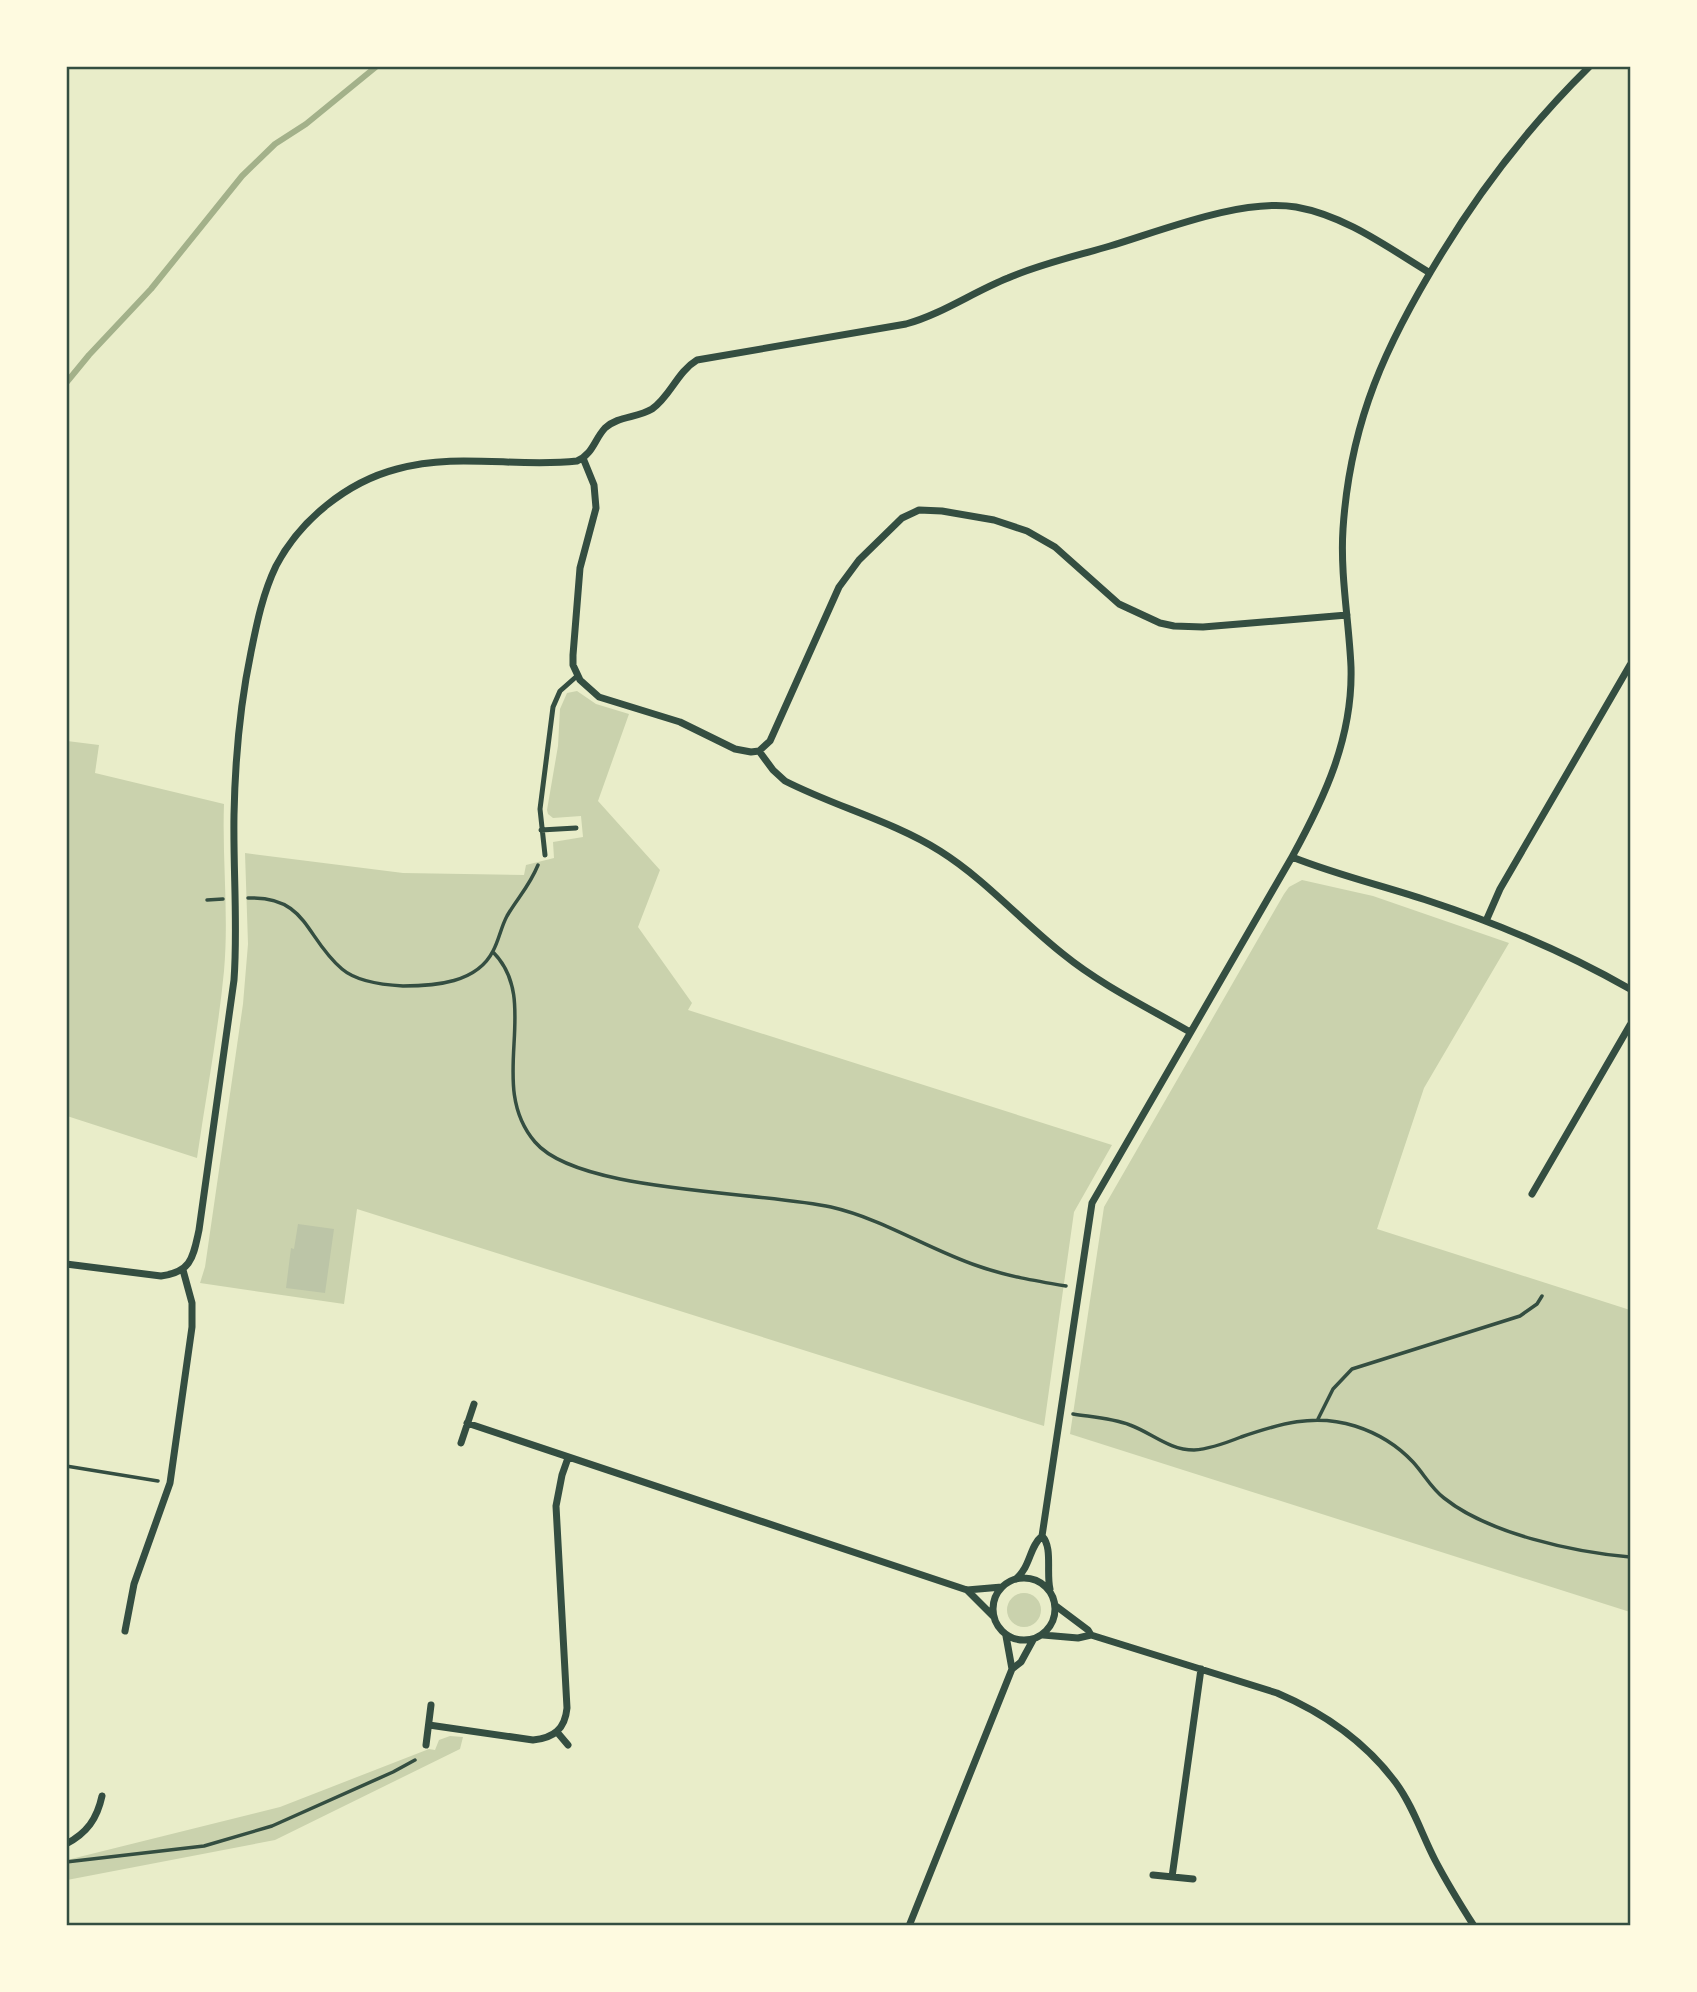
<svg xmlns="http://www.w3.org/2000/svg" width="1697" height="1992" viewBox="0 0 1697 1992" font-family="Cabin,sans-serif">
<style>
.green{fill:#cad2ad}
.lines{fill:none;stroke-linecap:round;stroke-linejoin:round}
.stream{stroke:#a3b18a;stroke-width:6}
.building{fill:#bcc5a7}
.path{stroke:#344e41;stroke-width:3.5}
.service{stroke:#344e41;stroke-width:5}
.minor{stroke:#344e41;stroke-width:7}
.neatline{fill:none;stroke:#344e41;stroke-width:2.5}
</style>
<rect width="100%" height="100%" fill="#e9edc9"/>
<path class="green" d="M 577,691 L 596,704 L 629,714 L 598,801 L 660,870 L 638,927 L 692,1003 L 688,1010 L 1112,1145 L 1074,1212 L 1044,1426 L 357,1209 L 344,1304 L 200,1283 L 205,1267 L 243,1004 L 248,944 L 245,853 L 403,873 L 524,875 L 526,865 L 554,858 L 553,842 L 583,837 L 581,816 L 553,818 L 548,814 L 547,810 L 558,746 L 560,709 L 567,693 Z
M 67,741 L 99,745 L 95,773 L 224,804 C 222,859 229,915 224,971 C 218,1033 206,1096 197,1158 L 67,1116 Z
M 1302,880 L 1373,896 L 1509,943 L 1424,1088 L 1377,1229 L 1630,1310 L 1630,1612 L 1070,1434 L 1104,1207 L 1284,894 L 1289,887 Z
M1007 1610a17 17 0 1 1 34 0a17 17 0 1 1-34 0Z
M 450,1736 L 463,1737 L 460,1749 L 275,1840 L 67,1880 L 67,1860 L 280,1807 L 429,1749 L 435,1750 L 439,1740 Z"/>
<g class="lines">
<path class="stream" d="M 66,383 L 89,355 L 151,289 L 242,176 L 275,144 L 306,124 L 377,66"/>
</g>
<path class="building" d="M 298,1224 L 334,1229 L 325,1293 L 286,1288 L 291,1248 L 294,1249 Z"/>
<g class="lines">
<path class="path" d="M 248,898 C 308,896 305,938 342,969 C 356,981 384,985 403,986 C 435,986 477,983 493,951 C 499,940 501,927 507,916 C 518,897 529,887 538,865
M 207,900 L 223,899
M 493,952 C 543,1002 485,1084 535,1142 C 578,1193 760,1191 831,1207 C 883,1219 928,1249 978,1266 C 1006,1276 1036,1281 1066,1286
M 1073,1414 C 1092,1417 1112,1418 1130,1425 C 1152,1433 1169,1450 1194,1450 C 1210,1449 1226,1443 1241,1437 C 1279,1424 1314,1413 1355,1426 C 1377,1433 1397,1445 1413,1462 C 1424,1474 1431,1488 1444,1498 C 1489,1534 1574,1552 1630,1557
M 1318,1419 L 1333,1389 L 1352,1369 L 1520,1316 L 1537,1304 L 1542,1296
M 66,1466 L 158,1481
M 66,1862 L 204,1846 L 272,1826 L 393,1772 L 415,1760"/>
<path class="service" d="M 541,830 L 576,828
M 545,855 L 540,809 L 553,707 L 560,691 L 577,676"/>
<path class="minor" d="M 583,458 L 594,485 L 596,508 L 580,568 L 573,655 L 573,665 L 580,680 L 599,697 L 680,722 L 735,749 L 751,752 L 759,751 L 770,741 L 839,587 L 859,560 L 902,518 L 919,510 L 942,511 L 994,520 L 1027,531 L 1055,547 L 1119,604 L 1160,623 L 1174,626 L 1203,627 L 1347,615
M 759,751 L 773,770 L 785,781 C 836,807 892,821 940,851 C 986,880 1021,921 1063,954 C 1101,985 1147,1007 1190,1032
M 1292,857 C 1337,875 1384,886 1429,901 C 1499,924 1567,953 1630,989
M 1486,921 L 1500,889 L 1630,665
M 1532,1194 L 1630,1025
M 66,1264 L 161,1276 C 192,1272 193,1257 199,1230 L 234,980 C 238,925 233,870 234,815 C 235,761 240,705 251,652 C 257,622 263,593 276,566 C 300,520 347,482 397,469 C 457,452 517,468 577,461 C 593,454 594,440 605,428 C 618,416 637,418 652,409 C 670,397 677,372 697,360 L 906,324 C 942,314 973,292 1008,278 C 1040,264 1076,256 1110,246 C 1163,230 1242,198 1296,207 C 1346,216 1387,247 1430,273
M 467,1423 L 967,1590 L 1002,1587
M 461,1443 L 474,1404
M 1042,1536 C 1053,1547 1046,1573 1050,1589
M993 1609a31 31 0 1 1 62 0a31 31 0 1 1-62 0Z
M 1016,1579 C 1031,1566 1029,1547 1042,1536 L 1092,1203 L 1292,857 C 1325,797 1353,737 1351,667 C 1349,621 1340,575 1343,529 C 1350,421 1386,344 1442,253 C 1484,184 1532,123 1590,66
M 967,1590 L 993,1616
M 1056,1606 L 1088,1630 L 1091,1635
M 125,1631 L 134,1584 L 170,1483 L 192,1327 L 192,1303 L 183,1270
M 1043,1635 L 1078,1638 L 1091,1635 L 1277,1693 C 1324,1713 1365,1741 1396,1783 C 1413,1806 1422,1835 1435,1860 C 1447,1883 1460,1904 1474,1926
M 1006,1636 L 1012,1669
M 429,1725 L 533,1740 C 554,1738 565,1729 567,1708 L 556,1506 L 562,1475 L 568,1458
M 557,1732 L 568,1745
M 426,1745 L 431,1705
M 66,1844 C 87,1833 97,1819 102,1796
M 1153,1875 L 1193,1879
M 1172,1877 L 1201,1669
M 909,1926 L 1012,1669 L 1021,1662 L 1033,1640"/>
</g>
<rect width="1697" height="1992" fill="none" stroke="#fefae0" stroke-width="136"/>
<rect x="68" y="68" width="1561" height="1856" class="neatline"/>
</svg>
